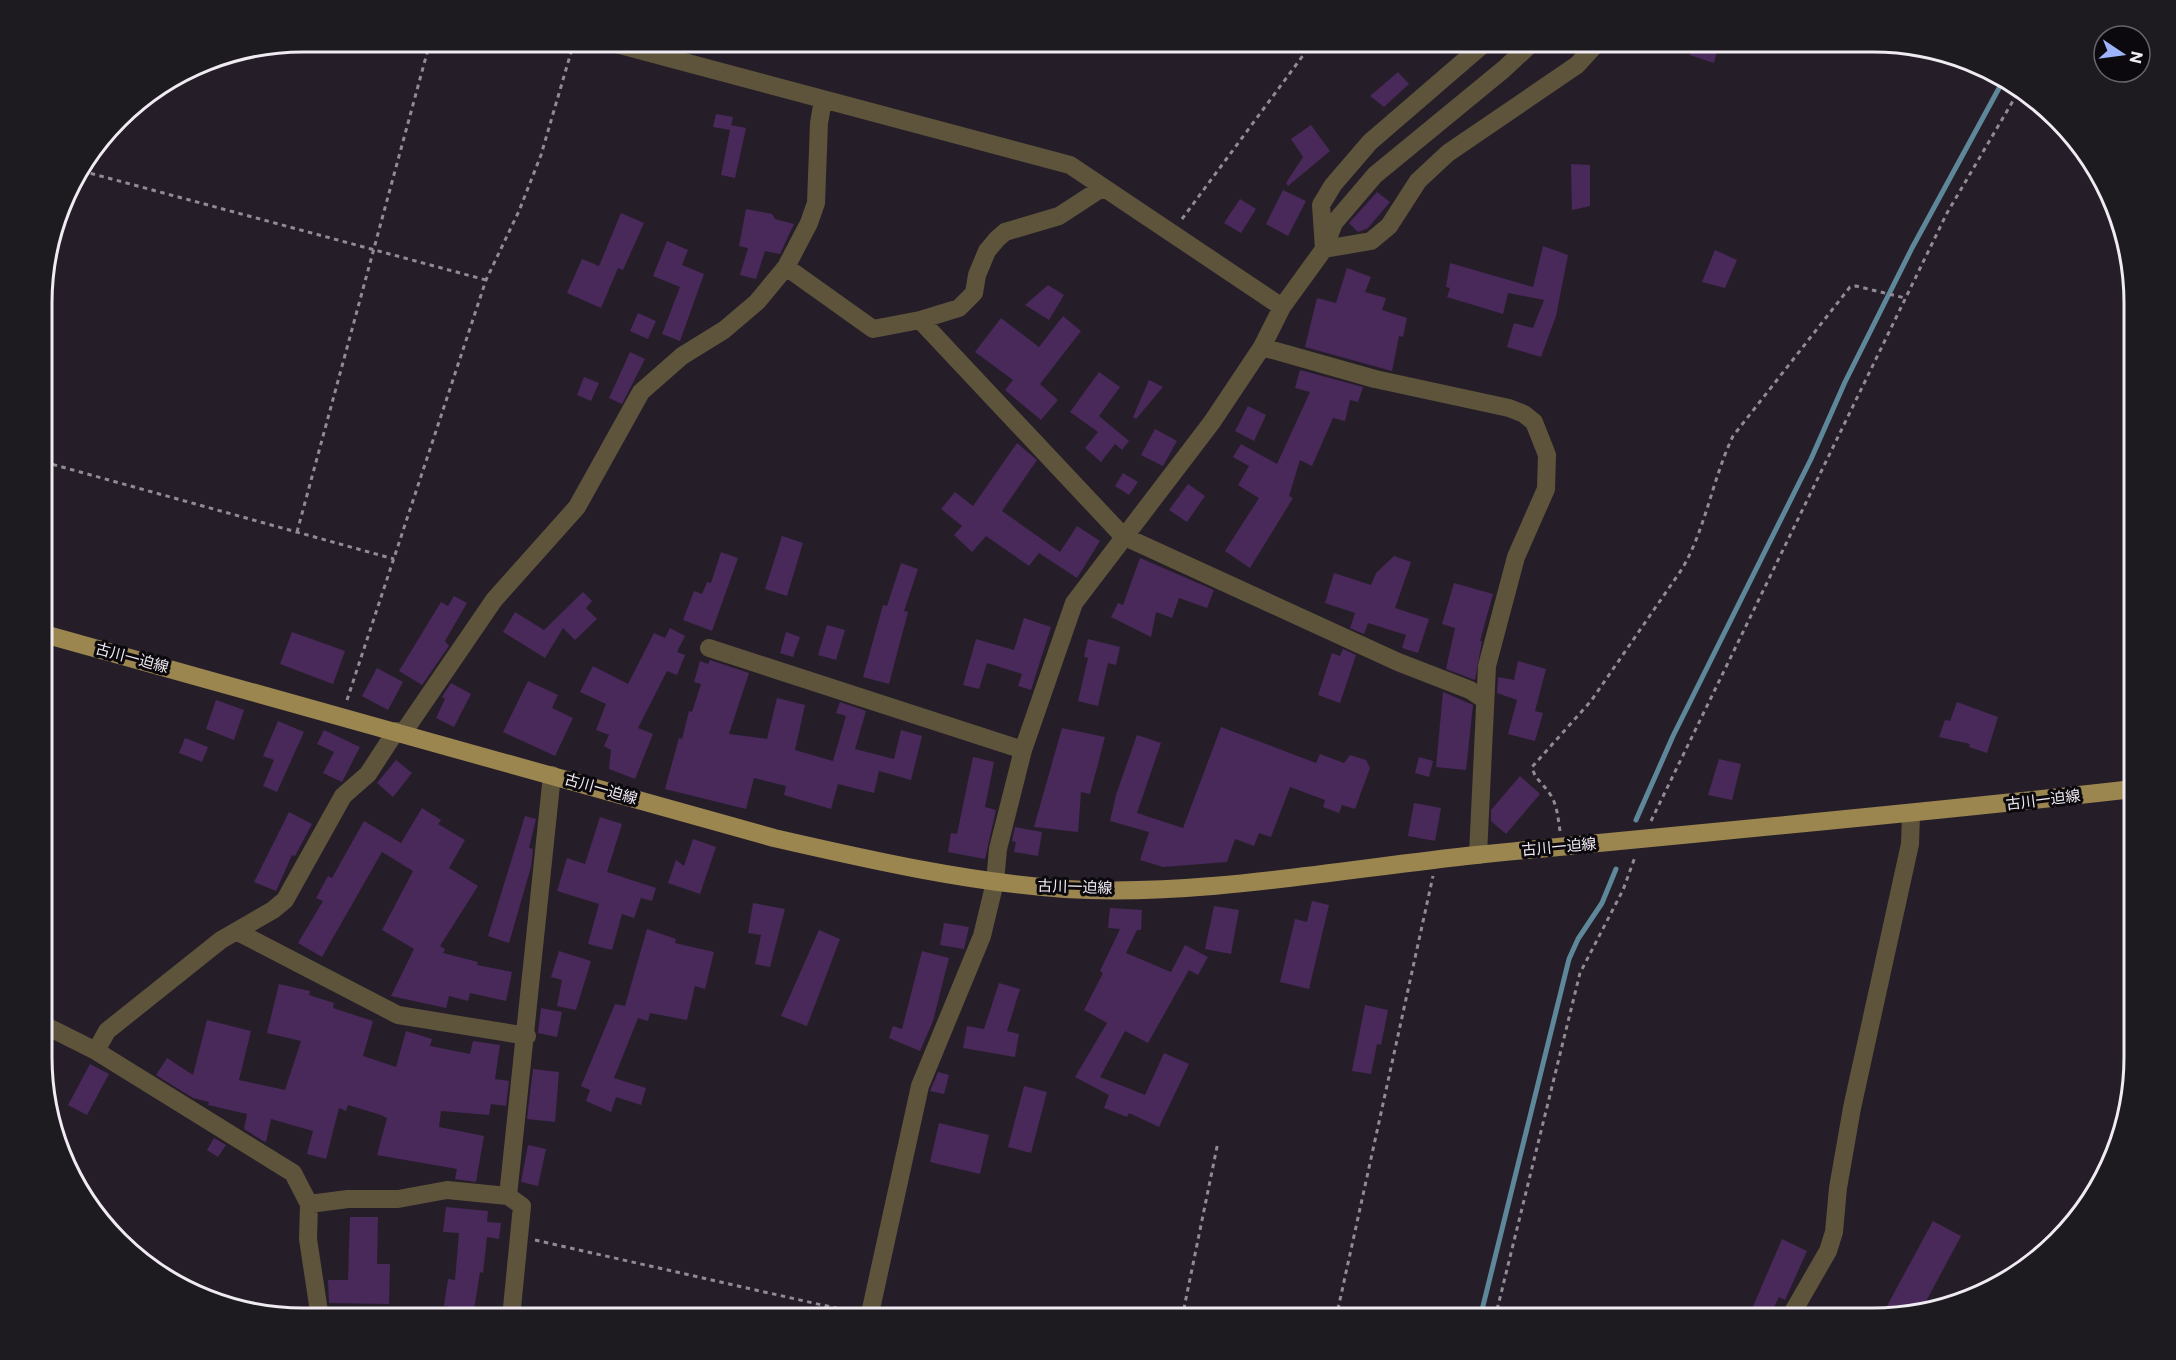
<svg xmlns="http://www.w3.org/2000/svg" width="2176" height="1360" viewBox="0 0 2176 1360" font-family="Commissioner,'Noto Sans JP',sans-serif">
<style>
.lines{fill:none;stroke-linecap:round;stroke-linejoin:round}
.stream{stroke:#5e879a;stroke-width:5}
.building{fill:#49285a}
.path{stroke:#918b94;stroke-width:3;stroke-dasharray:4.5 4.5;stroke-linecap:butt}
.minor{stroke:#5e543b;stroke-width:18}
.major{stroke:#9c8650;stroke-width:18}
.labels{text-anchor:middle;stroke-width:6;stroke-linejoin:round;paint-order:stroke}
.street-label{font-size:15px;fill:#f0ebf2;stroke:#0c090e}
.rim{fill:none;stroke:#f0ebf2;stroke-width:3}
</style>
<rect width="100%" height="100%" fill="#251e29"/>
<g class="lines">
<path class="stream" d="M 1636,820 L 1673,736 L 1811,459 L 1845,382 L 1912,248 L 2004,79
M 1480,1318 L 1569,959 L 1578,939 L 1602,903 L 1616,869"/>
</g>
<path class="building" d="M 1693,42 L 1709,42 L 1708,46 L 1717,50 L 1714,63 L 1690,55 Z
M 1398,72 L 1409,84 L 1384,107 L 1370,96 Z
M 716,114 L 733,117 L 730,130 L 713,127 Z
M 731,125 L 746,128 L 735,178 L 721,175 Z
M 1311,125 L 1330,151 L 1288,186 L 1286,183 L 1303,157 L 1291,139 Z
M 1571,164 L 1590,165 L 1590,206 L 1572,210 Z
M 1283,190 L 1306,201 L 1288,236 L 1266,224 Z
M 1377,192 L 1390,202 L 1368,228 L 1358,232 L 1349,223 Z
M 1240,199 L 1256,209 L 1241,233 L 1224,223 Z
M 746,209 L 772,214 L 775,219 L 794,224 L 780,254 L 765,251 L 756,279 L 740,275 L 748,248 L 739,246 Z
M 621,213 L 644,223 L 623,270 L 618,268 L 601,308 L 567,293 L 582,259 L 599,266 Z
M 667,241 L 688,250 L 682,265 L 704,274 L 680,341 L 662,334 L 680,287 L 653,276 Z
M 1543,246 L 1568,255 L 1556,316 L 1541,357 L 1507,347 L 1514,323 L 1533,328 L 1544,300 L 1508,293 L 1503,314 L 1447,297 L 1450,288 L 1446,287 L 1450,263 L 1533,287 Z
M 1715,250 L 1737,260 L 1725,288 L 1702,282 Z
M 1347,268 L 1371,277 L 1365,292 L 1386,298 L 1382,310 L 1407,318 L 1403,337 L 1399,336 L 1392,371 L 1305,347 L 1317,298 L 1336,303 Z
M 1048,285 L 1064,295 L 1049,320 L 1025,305 Z
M 638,313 L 656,321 L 648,339 L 630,331 Z
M 1063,316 L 1081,331 L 1040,384 L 1058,400 L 1041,420 L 1005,390 L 1013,380 L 975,352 L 1001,318 L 1039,347 Z
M 630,352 L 645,359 L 622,404 L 609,398 Z
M 1300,370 L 1363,387 L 1358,402 L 1350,400 L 1345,421 L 1333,418 L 1312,466 L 1300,460 L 1289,496 L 1293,498 L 1250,568 L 1225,551 L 1259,498 L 1238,485 L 1249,466 L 1233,457 L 1241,444 L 1277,464 L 1310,392 L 1295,388 Z
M 1099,372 L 1120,387 L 1099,416 L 1129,441 L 1122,450 L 1115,444 L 1101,462 L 1085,448 L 1098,432 L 1070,412 Z
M 584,377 L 599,383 L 591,401 L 577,395 Z
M 1149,380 L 1163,387 L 1136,419 L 1133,417 Z
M 1248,406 L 1266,415 L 1254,441 L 1235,431 Z
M 1155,429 L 1177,441 L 1163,466 L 1141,455 Z
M 1017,443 L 1037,460 L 1002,511 L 1060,552 L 1077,526 L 1100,541 L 1077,578 L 1039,553 L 1029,566 L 986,536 L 972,552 L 954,535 L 962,526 L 941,509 L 955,492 L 973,506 Z
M 1123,473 L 1138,482 L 1129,495 L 1115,486 Z
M 1188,484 L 1205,496 L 1187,522 L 1169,510 Z
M 782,536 L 803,543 L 787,596 L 765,589 Z
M 721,552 L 738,558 L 712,631 L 683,620 L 694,591 L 702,594 L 707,582 L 711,583 Z
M 1394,556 L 1411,562 L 1395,608 L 1429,619 L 1418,653 L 1402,648 L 1406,635 L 1368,623 L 1364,634 L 1350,628 L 1355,613 L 1325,603 L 1334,573 L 1371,585 L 1376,573 Z
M 1140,558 L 1214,590 L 1207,608 L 1179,598 L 1172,618 L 1156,612 L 1151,637 L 1111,617 L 1118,603 L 1123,605 Z
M 901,563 L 918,569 L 904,611 L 908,612 L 889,684 L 863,677 L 883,605 L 887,606 Z
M 1454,583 L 1493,594 L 1480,641 L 1482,641 L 1475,680 L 1446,669 L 1455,628 L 1442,624 Z
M 583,592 L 592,601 L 586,608 L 597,619 L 575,640 L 563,628 L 545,658 L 503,632 L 515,612 L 544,630 Z
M 454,596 L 467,603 L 445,641 L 449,646 L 422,685 L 399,671 L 441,602 L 448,606 Z
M 1024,618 L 1051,627 L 1031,690 L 1018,686 L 1022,674 L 987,663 L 979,689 L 963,685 L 976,639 L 1014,650 Z
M 827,625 L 845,630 L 836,660 L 818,655 Z
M 670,628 L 685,636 L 677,652 L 685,655 L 677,675 L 667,671 L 638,728 L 653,734 L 635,779 L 609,769 L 611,750 L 604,746 L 609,735 L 596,730 L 606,704 L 580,692 L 593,666 L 628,684 L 654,633 L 665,638 Z
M 292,632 L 345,651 L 333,684 L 280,664 Z
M 786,632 L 800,637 L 793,657 L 780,653 Z
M 1088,639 L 1120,647 L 1116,665 L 1108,663 L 1098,706 L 1078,701 L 1088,658 L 1084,657 Z
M 1343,649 L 1356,655 L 1340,703 L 1318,695 L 1332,653 L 1340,656 Z
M 710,660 L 749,673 L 729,734 L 767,739 L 777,698 L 805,705 L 795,750 L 833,761 L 846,716 L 836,713 L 840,702 L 866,711 L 855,749 L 894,759 L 901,730 L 922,736 L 911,780 L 879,771 L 874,793 L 838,784 L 831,809 L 784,795 L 786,786 L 754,778 L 746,809 L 665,789 L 679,738 L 682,739 L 689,711 L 692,712 L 701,684 L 694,682 L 700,661 L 708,664 Z
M 1518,661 L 1546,669 L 1535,711 L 1543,713 L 1535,741 L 1508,734 L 1517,700 L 1497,693 L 1498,677 L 1514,680 Z
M 377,668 L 403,682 L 388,710 L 362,696 Z
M 528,681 L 558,695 L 552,708 L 573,718 L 555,756 L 503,732 Z
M 451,683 L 471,694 L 454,727 L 436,718 L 445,699 L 442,697 Z
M 1443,692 L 1473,705 L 1466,770 L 1436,767 Z
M 216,700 L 244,710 L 234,740 L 206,729 Z
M 1957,702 L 1998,717 L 1987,753 L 1969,747 L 1970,744 L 1939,737 L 1945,720 L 1950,721 Z
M 278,721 L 304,732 L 277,792 L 263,786 L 274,760 L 263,756 Z
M 1221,727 L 1316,763 L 1320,754 L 1344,763 L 1350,755 L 1366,760 L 1370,768 L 1355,809 L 1342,805 L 1339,813 L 1323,807 L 1325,800 L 1290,787 L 1271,837 L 1259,833 L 1254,846 L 1235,839 L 1227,862 L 1163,867 L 1140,860 L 1149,832 L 1110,821 L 1116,795 L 1137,735 L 1161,743 L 1137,813 L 1183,828 Z
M 1062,728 L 1105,737 L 1090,794 L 1081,792 L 1078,832 L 1034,827 Z
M 324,730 L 360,747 L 342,782 L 323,773 L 334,752 L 317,744 Z
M 185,738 L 208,747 L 202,762 L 179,753 Z
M 973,757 L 994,762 L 985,807 L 996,810 L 985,859 L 948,852 L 951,833 L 957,834 Z
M 1419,757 L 1433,761 L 1429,777 L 1415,773 Z
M 1719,759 L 1741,764 L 1732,800 L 1708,795 Z
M 396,760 L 412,773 L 393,797 L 377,783 Z
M 1520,776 L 1540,794 L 1506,834 L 1491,821 L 1491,810 Z
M 1414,803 L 1441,808 L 1435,841 L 1408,836 Z
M 422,808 L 441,820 L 438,824 L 465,840 L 449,868 L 478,886 L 440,946 L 445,949 L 443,953 L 478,962 L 477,965 L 512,972 L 506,1001 L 470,993 L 468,1001 L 449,996 L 446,1008 L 391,996 L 414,949 L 382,930 L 413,871 L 382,852 L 322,957 L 298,943 L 323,901 L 316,898 L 328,876 L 332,878 L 364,821 L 401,843 Z
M 289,812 L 312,824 L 295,856 L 292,855 L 276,891 L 254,882 Z
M 525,816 L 536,819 L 529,848 L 533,849 L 531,867 L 509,943 L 488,936 Z
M 600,817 L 622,824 L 607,872 L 656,888 L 652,901 L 641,898 L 634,918 L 622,914 L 612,950 L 588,944 L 599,904 L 557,891 L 567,858 L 585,864 Z
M 1015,827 L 1042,832 L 1038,856 L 1014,852 L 1016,842 L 1012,841 Z
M 693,839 L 716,847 L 700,894 L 668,883 L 676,860 L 684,866 Z
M 1312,901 L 1329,905 L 1309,989 L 1280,982 L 1295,919 L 1307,922 Z
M 753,903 L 785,909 L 770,967 L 755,964 L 761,935 L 748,933 Z
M 1214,906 L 1239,910 L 1231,954 L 1205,949 Z
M 1110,908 L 1142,910 L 1141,930 L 1137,930 L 1126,953 L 1171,972 L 1185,945 L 1208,957 L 1198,975 L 1189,970 L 1148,1043 L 1125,1031 L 1100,1077 L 1145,1095 L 1164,1053 L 1189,1064 L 1159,1127 L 1129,1113 L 1127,1117 L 1104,1108 L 1109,1095 L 1075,1077 L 1107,1023 L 1084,1010 L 1103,973 L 1100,971 L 1120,929 L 1108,928 Z
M 944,923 L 969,927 L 964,949 L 940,945 Z
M 647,929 L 676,939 L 675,943 L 714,952 L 705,989 L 695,986 L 687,1020 L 650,1013 L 648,1021 L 638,1018 L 614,1078 L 646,1088 L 641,1105 L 616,1097 L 611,1112 L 586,1101 L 590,1090 L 581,1086 L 615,1004 L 625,1006 Z
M 819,930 L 840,939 L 807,1026 L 781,1016 Z
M 559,951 L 591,961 L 576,1010 L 557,1006 L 562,980 L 551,977 Z
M 922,951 L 949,958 L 933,1021 L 920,1051 L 889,1038 L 893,1026 L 902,1029 Z
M 999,983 L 1020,989 L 1007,1031 L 1019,1034 L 1015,1057 L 963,1048 L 967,1026 L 984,1029 Z
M 279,984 L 310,991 L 309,995 L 334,1003 L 333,1008 L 373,1021 L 363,1056 L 396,1067 L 406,1031 L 432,1039 L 430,1046 L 470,1054 L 473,1041 L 500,1045 L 495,1079 L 509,1081 L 506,1106 L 491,1104 L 489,1115 L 441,1111 L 439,1127 L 484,1136 L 476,1182 L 455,1179 L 457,1169 L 377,1155 L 387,1118 L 381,1115 L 348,1105 L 346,1111 L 339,1108 L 326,1159 L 307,1154 L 313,1131 L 271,1119 L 266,1142 L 263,1141 L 244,1129 L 247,1114 L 208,1105 L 209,1102 L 193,1098 L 156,1075 L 167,1058 L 193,1075 L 207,1020 L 251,1031 L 239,1080 L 285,1090 L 301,1041 L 267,1033 Z
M 1365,1005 L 1388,1010 L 1381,1045 L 1377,1044 L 1371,1074 L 1352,1071 Z
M 541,1008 L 562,1012 L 557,1037 L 538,1033 Z
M 90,1064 L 109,1074 L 87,1115 L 68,1105 Z
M 533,1069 L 559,1072 L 555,1122 L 527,1119 Z
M 938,1072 L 949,1075 L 944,1094 L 930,1091 Z
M 1024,1086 L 1047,1092 L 1031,1153 L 1008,1147 Z
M 939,1123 L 989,1135 L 980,1174 L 930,1162 Z
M 214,1138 L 226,1145 L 218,1157 L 207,1150 Z
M 528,1145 L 546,1149 L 538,1186 L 521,1182 Z
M 446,1207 L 488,1211 L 487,1222 L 501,1223 L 499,1239 L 487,1237 L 483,1273 L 480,1272 L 474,1310 L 444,1306 L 448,1279 L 455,1280 L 459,1233 L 443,1232 Z
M 350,1217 L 378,1217 L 377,1264 L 390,1264 L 389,1304 L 329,1303 L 328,1280 L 348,1280 Z
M 1933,1221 L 1961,1236 L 1923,1307 L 1881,1317 Z
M 1782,1239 L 1807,1251 L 1785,1300 L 1779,1297 L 1769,1317 L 1748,1318 Z"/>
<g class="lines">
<path class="path" d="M 82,171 L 486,280
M 1182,219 L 1313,42
M 44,462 L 394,559
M 297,532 L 430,42
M 347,700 L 486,280 L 519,211 L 541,155 L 574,42
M 1651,821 L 1947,213 L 2020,89
M 1560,831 C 1558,818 1557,804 1550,794 C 1543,783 1535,780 1532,767 L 1591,701 L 1682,569 C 1706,528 1712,480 1733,436 L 1850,287 L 1856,286 L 1905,298
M 535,1240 L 853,1312
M 1182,1318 L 1218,1142
M 1336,1318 L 1433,876
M 1495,1318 L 1580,973 L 1623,890 L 1635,857"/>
<path class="minor" d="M 609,42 L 1070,165 L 1282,307
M 1486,42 L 1370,142 L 1333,185 L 1321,205 L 1324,249 L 1371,241 L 1389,226 L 1418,181 L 1448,153 L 1577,65 L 1598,42
M 786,267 L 873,329 L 920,320 L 959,308 L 974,293 L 977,275 L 987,251 L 997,239 L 1005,232 L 1059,216 L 1102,188
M 920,320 L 1123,536 L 1398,662 L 1470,690 L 1485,700
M 1262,347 L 1375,379 L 1509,408 L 1524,414 L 1534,422 L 1547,455 L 1546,489 L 1516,557 L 1487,666 L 1478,855
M 709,648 L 1023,750
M 403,733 L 494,600 L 577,507 L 641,392 L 682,356 L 724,330 L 757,302 L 786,267 L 809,223 L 816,203 L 819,123 L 823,100
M 236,931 L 398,1015 L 527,1036
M 44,1025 L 96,1051 L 293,1173 L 309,1204 L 308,1239 L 320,1318
M 96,1051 L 107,1031 L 221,940 L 273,910 L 285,900 L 343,796 L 368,774 L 396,731
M 508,1196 L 552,775
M 309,1204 L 348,1199 L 398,1199 L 447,1190 L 508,1196 L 522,1206 L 511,1318
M 1790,1317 L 1828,1251 L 1834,1232 L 1838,1188 L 1852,1108 L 1910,844 L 1911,815
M 869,1318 L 920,1086 L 982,936 L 995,882 L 998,849 L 1023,750 L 1074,603 L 1212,422 L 1262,347 L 1282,307 L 1324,249 L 1334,223 L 1375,175 L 1504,69 L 1533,42"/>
<path class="major" d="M 44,634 L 774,838 C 870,860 967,882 1065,889 C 1199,897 1343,869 1476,855 C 1695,833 1915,814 2133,789"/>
</g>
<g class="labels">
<g class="street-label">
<text transform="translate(132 658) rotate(15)" y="5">古川一迫線</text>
<text transform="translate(601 789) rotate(16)" y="5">古川一迫線</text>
<text transform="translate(2043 800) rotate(-7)" y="5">古川一迫線</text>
<text transform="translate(1559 847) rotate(-5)" y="5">古川一迫線</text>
<text transform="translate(1075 887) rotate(2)" y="5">古川一迫線</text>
</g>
</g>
<path d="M0 0H2176V1360H0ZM303 52H1873A251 251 0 0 1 2124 303V1057A251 251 0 0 1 1873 1308H303A251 251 0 0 1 52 1057V303A251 251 0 0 1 303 52Z" fill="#1e1b20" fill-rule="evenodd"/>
<path class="rim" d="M303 52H1873A251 251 0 0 1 2124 303V1057A251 251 0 0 1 1873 1308H303A251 251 0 0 1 52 1057V303A251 251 0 0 1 303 52Z"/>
<g transform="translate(2122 54) rotate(103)"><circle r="28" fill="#0c090e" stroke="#676369" stroke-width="1.5"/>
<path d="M0-4.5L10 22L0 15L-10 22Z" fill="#9db4fd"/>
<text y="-9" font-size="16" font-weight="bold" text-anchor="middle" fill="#f0ebf2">N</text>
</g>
</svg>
